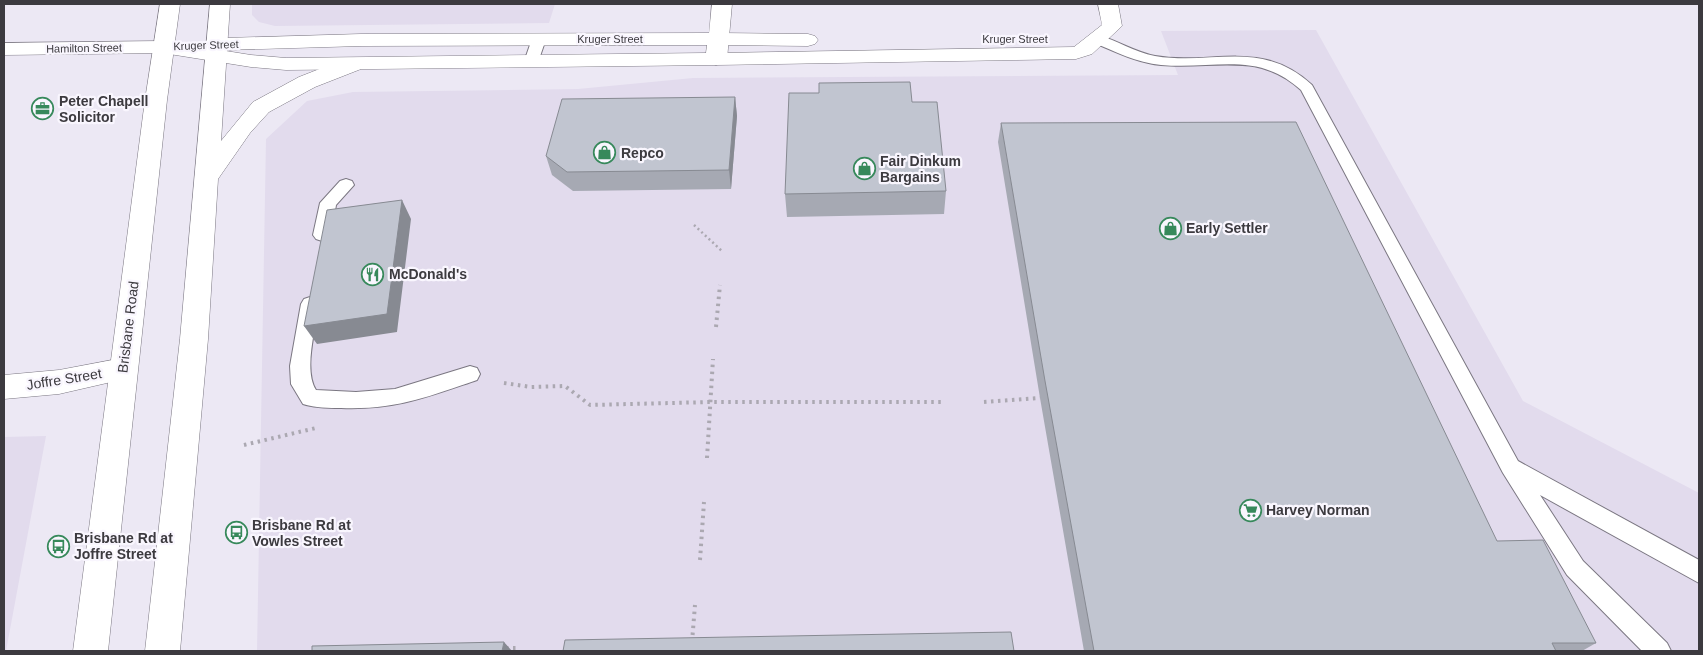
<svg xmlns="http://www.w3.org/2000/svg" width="1703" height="655" viewBox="0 0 1703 655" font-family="Arial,sans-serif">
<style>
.built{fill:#e2dbed}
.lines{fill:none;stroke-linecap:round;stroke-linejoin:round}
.service-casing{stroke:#7b7782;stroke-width:2}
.minor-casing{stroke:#7b7782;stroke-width:1}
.tertiary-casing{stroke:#7b7782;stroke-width:1}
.primary-casing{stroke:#7b7782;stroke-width:1}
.path-far1{stroke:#aba8b1;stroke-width:2.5;stroke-dasharray:2 3;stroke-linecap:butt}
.path{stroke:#aba8b1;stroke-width:4;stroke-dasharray:2.5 4.5;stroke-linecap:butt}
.service{fill:#fff;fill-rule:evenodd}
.minor{fill:#fff;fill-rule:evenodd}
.tertiary{fill:#fff;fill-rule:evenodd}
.primary{fill:#fff;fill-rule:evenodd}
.wall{fill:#a6a9b3}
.shaded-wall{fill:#878a92}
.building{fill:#c1c5d0;stroke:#878a92}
.labels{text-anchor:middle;stroke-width:4.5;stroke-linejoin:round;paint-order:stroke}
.far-street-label{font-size:11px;fill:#3c3a3f;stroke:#f9f6fe}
.poi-label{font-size:14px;font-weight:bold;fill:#3c3a3f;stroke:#f9f6fe;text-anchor:start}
.street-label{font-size:14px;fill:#3c3a3f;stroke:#f9f6fe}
</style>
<rect width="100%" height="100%" fill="#ece8f4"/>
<path class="built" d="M 252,4 L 555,4 L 549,23 L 275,26 L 259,22 L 252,15 Z
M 1316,30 L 1523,401 L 1699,493 L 1699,651 L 257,651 L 266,139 L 307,101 L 353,92 L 578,89 L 693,78 L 1178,75 L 1161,31 Z
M 46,436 L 6,651 L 4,651 L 4,437 Z"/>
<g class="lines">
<defs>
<path id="service" d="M 539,35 L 544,36 L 546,39 L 538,62 L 536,65 L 526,65 L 524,62 L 532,39 L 534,36 Z
M 1097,35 C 1117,40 1134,52 1155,56 C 1213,66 1261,38 1312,85 L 1518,461 L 1699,560 L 1699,583 L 1540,495 L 1583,561 L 1667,643 L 1671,651 L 1642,651 L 1567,575 L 1503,473 L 1301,90 C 1257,50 1214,70 1161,65 C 1137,63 1114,51 1092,42 L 1090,39 L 1092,36 Z
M 346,179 L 352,181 L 354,185 L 336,205 L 331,235 L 328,239 L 322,241 L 316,239 L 313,235 L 320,203 L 340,181 Z
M 310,297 L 316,299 L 319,304 C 316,327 303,370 316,390 L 356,392 L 395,389 L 470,366 L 477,368 L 480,374 L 477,380 C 427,397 396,410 341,408 C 329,408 315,408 303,404 L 291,384 L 290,366 L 301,304 L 304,299 Z"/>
<path id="minor" d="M 1098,4 L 1118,4 L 1122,26 L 1092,54 L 1076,59 L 716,65 L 709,63 L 705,59 L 709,55 L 716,53 L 1074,47 L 1102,25 Z
M 719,33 L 808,34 L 815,36 L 818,40 L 815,44 L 808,46 L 719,45 L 712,43 L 709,39 L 712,35 Z
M 163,41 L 170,43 L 173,47 L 170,51 L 163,53 L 4,55 L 4,43 Z
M 123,358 L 133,361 L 137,369 L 133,377 L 59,394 L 4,399 L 4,375 L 59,370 Z"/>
<path id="tertiary" d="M 712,4 L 732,4 L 727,59 L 723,63 L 716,65 L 286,70 L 251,67 L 163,53 L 156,51 L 153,47 L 156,43 L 163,41 L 251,55 L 286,58 L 706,53 L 707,45 L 361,46 L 225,50 L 218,48 L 215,44 L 218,40 L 225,38 L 361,34 L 709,33 Z"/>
<path id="primary" d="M 160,4 L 180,4 L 167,100 L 108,651 L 73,651 L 145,100 Z
M 210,4 L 230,4 L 221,141 L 253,102 L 299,77 L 345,59 L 353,58 L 361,59 L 364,64 L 361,69 L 315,87 L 269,112 L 250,133 L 218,179 L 208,339 L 180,651 L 145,651 L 180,339 Z"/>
</defs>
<use href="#service" class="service-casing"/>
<use href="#minor" class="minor-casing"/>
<use href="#tertiary" class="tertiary-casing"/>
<use href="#primary" class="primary-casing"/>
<path class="path-far1" d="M 694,225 L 723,252"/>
<path class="path" d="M 716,327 L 720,285
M 504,383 L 531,387 L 565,386 L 590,405 L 711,402 L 944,402
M 984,402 L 1040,398
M 244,445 L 316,428
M 707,458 L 713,359
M 700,560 L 704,502
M 692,642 L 695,605
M 506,648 L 518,648"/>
<use href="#service" class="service"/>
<use href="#minor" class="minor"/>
<use href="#tertiary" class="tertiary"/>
<use href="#primary" class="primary"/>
</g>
<path class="wall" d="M 735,97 L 737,116 L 731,189 L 573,191 L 552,175 L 546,156 Z
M 912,102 L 946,191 L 944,214 L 787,217 L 785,194 Z
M 1001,123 L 1497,541 L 1596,643 L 1582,651 L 1084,651 L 1040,398 L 998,142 Z"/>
<path class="shaded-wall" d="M 735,97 L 737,116 L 731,189 L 729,170 Z
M 402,200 L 411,219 L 397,332 L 317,344 L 304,326 Z
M 504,642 L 512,651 L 502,651 Z"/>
<path class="building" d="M 910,82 L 912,102 L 937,102 L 946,191 L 785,194 L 789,93 L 819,93 L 819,83 Z
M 735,97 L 729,170 L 567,172 L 546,156 L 562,99 Z
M 1296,122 L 1497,541 L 1543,540 L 1596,643 L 1552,643 L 1556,651 L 1094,651 L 1045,381 L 1001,123 Z
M 402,200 L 387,314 L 304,326 L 327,210 Z
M 1011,632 L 1014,651 L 563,651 L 565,640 Z
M 504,642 L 502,651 L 312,651 L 312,646 Z"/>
<defs>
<symbol id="office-ring" viewBox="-11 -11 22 22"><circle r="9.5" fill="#f9f6fe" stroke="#37895b" stroke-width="1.5"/><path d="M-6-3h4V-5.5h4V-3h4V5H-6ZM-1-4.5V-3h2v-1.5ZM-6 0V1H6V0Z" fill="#37895b"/></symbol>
<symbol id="shop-ring" viewBox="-11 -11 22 22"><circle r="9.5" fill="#f9f6fe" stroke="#37895b" stroke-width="1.5"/><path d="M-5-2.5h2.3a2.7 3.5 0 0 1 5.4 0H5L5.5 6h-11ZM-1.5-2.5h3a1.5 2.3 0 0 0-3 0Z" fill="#37895b"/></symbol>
<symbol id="restaurant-ring" viewBox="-11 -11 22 22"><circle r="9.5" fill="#f9f6fe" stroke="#37895b" stroke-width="1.5"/><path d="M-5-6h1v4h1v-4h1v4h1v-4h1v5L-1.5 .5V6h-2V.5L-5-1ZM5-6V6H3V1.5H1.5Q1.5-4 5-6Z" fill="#37895b"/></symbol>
<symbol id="supermarket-ring" viewBox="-11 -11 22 22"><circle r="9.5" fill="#f9f6fe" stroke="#37895b" stroke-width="1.5"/><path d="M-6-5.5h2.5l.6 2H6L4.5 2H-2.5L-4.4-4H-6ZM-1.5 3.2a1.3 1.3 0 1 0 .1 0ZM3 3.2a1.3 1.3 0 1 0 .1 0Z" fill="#37895b"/></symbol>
<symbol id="bus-ring" viewBox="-11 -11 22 22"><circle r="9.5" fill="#f9f6fe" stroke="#37895b" stroke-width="1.5"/><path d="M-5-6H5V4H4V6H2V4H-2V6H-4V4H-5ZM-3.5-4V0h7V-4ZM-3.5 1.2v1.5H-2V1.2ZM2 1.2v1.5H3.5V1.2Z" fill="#37895b"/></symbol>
</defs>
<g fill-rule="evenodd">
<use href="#office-ring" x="30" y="96" width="25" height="25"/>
<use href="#shop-ring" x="592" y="140" width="25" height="25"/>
<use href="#shop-ring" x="852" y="156" width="25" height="25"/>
<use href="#shop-ring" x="1158" y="216" width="25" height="25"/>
<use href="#restaurant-ring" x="360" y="262" width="25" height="25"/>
<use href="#supermarket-ring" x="1238" y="498" width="25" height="25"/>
<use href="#bus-ring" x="224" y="520" width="25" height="25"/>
<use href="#bus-ring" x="46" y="534" width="25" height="25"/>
</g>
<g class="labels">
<g class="far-street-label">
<text x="610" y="43">Kruger Street</text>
<text x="1015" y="43">Kruger Street</text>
<text transform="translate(206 45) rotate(-2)" y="4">Kruger Street</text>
<text transform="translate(84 48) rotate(-1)" y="4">Hamilton Street</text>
</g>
<g class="poi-label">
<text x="59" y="106">Peter Chapell<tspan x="59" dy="16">Solicitor</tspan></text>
<text x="621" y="158">Repco</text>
<text x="880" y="166">Fair Dinkum<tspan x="880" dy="16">Bargains</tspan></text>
<text x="1186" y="233">Early Settler</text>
<text x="389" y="279">McDonald's</text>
<text x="1266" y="515">Harvey Norman</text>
<text x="252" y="530">Brisbane Rd at<tspan x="252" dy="16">Vowles Street</tspan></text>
<text x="74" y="543">Brisbane Rd at<tspan x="74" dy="16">Joffre Street</tspan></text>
</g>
<g class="street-label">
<text transform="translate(128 327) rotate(-83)" y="5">Brisbane Road</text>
<text transform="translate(64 379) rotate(-9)" y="5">Joffre Street</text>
</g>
</g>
<rect width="1703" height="655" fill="none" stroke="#3c3a3f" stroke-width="10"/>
</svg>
